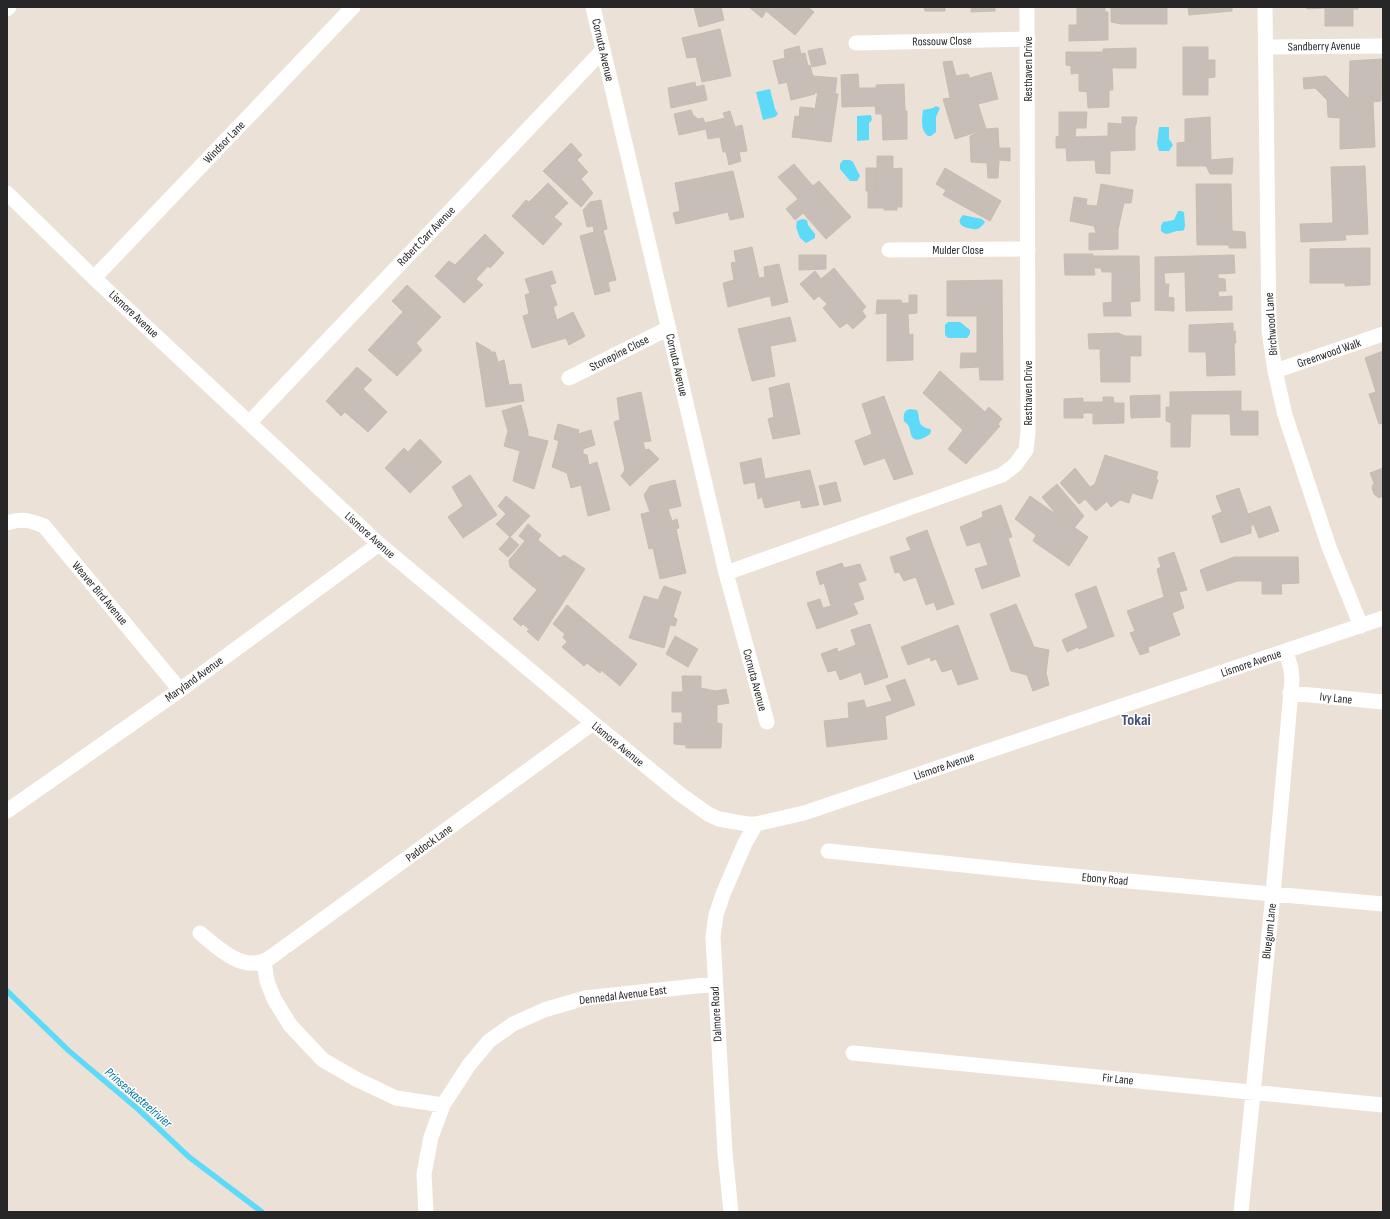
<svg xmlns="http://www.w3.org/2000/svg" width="1390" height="1219" viewBox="0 0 1390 1219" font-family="'Sofia Sans Condensed',sans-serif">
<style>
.water{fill:#5edaf9}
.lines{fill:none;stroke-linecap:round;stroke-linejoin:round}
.stream{stroke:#5edaf9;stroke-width:5.5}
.building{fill:#c6beb7;stroke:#c7bdb1}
.minor{stroke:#fff;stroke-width:15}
.labels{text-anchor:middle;stroke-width:3;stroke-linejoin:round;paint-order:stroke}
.street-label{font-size:12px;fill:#272727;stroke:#fff}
.water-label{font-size:13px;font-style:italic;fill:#0175a1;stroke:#fff}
.district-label{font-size:16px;font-weight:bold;fill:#44527b;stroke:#fff}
</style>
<rect width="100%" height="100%" fill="#ece1d7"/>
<path class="water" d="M 770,89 L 775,109 L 778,114 L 775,117 L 763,120 L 756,92 Z
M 936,106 L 940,108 L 936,117 L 936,132 L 931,136 L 928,136 C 920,130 922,119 923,110 L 933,108 Z
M 871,115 L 872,120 L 869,123 L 869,140 L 857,141 L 857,116 Z
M 1159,127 L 1169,127 L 1169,139 L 1173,145 L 1169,151 L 1159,151 L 1157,144 Z
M 843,160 L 850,160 L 853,162 L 860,176 L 857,181 L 850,181 L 840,169 L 840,164 Z
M 1178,211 L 1181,211 L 1184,212 L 1185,226 L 1184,230 C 1182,231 1179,231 1177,231 C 1170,232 1167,237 1161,231 L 1161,226 L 1163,222 L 1174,220 Z
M 963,215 L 982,219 L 985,222 L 983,225 L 978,229 C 970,230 952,226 963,215 Z
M 802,219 L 807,220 L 808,225 L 815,234 L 815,238 L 806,243 L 800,238 L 796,227 L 797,221 Z
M 948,322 L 960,322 L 970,330 L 970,334 L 967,338 L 948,338 L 945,335 L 945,325 Z
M 910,409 L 917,410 C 921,419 916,426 930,429 L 931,431 L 930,434 C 924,438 915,444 911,435 C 910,432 910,428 908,425 C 907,424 905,422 904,421 C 903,415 904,410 910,409 Z"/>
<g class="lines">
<path class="stream" d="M 7,991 L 69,1051 L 139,1110 L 189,1157 L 262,1212"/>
</g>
<path class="building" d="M 694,7 L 721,7 L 724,20 L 699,27 Z
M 749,7 L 808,7 L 814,12 L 795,35 L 766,11 L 762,18 Z
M 924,7 L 945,7 L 945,11 L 925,11 Z
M 971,7 L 995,7 L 995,11 L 971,12 Z
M 1077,7 L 1105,7 L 1105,12 L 1108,12 L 1108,40 L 1069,41 L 1069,25 L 1077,25 Z
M 1111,7 L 1167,7 L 1167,24 L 1121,24 L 1111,22 Z
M 1188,7 L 1232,7 L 1232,11 L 1189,15 Z
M 1306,7 L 1358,7 L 1358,9 L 1353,9 L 1353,26 L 1325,26 L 1325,8 L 1307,9 Z
M 720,29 L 731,76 L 702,82 L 696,57 L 687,58 L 682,38 Z
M 799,46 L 801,54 L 785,58 L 784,50 Z
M 1183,47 L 1208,47 L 1208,60 L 1215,60 L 1215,77 L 1208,78 L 1208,95 L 1183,95 Z
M 822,48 L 826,64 L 812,67 L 808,51 Z
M 1136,48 L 1136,68 L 1112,68 L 1113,90 L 1109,90 L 1109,107 L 1088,108 L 1087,92 L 1079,91 L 1079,73 L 1071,74 L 1071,66 L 1066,65 L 1066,52 L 1103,52 L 1103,49 Z
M 805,53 L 808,66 L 810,65 L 813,77 L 811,77 L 815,94 L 791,100 L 787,82 L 779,84 L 773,61 Z
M 1382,59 L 1381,101 L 1373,102 L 1375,147 L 1340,149 L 1340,118 L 1328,117 L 1327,100 L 1315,88 L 1304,89 L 1303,78 L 1326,76 L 1349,99 L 1350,61 Z
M 952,61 L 956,76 L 968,74 L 970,78 L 991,72 L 998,99 L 978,104 L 986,129 L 955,139 L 943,99 L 950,98 L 943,62 Z
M 858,74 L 859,88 L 876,88 L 876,85 L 904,84 L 905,111 L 907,111 L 907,139 L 883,140 L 882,114 L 876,114 L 875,106 L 842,107 L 841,75 Z
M 813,76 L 837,78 L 835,93 L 818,91 L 817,93 L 815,92 L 811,77 Z
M 695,82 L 696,87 L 704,85 L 707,100 L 671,108 L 668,88 Z
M 818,91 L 838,94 L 831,142 L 792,137 L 795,116 L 810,119 L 812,108 L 815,109 Z
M 800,107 L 812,108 L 810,119 L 799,117 Z
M 691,110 L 693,115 L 698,119 L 703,118 L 705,123 L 725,118 L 723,113 L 730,111 L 735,127 L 742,125 L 747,151 L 739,152 L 741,161 L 729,165 L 726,152 L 723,152 L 720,137 L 708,139 L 706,129 L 679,135 L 674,114 Z
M 1059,112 L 1087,112 L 1086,128 L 1076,128 L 1075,137 L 1108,136 L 1108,123 L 1122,124 L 1122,117 L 1137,117 L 1136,125 L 1135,125 L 1135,150 L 1110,151 L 1110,174 L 1096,173 L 1095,160 L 1067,161 L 1066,148 L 1056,148 L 1056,137 L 1059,136 Z
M 1210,117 L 1211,160 L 1233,158 L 1232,174 L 1210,174 L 1206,166 L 1177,166 L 1177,143 L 1185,142 L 1185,119 Z
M 998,128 L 999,148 L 1010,148 L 1010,161 L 999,160 L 998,178 L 988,178 L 987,163 L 971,162 L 970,136 L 986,129 Z
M 571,143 L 582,155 L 577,160 L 588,172 L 581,179 L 593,193 L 581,207 L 543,171 Z
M 877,156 L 893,156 L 893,169 L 902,168 L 902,207 L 897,207 L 897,210 L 884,210 L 884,208 L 868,208 L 868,191 L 877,191 Z
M 794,164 L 813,186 L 819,181 L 851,217 L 826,239 L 803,213 L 795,220 L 786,209 L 798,199 L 778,177 Z
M 1365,166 L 1368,234 L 1345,235 L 1346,240 L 1301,242 L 1300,224 L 1333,223 L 1331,167 Z
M 866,168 L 877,168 L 877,191 L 866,191 Z
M 945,168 L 1001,201 L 990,221 L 943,195 L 946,190 L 936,184 Z
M 733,171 L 744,217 L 730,220 L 728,212 L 676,224 L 673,213 L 680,211 L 675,183 Z
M 548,183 L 568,203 L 554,217 L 562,224 L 543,245 L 512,216 L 526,200 L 529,202 Z
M 1101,184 L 1133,190 L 1131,203 L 1124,203 L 1118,230 L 1118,249 L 1089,250 L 1089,233 L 1096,233 L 1094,226 L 1070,221 L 1074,197 L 1087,199 L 1086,205 L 1097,206 Z
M 1196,184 L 1231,184 L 1232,231 L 1245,232 L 1246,248 L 1229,248 L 1229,245 L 1197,245 Z
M 601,200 L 607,229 L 603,230 L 616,280 L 608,282 L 610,291 L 595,295 L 580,236 L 594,232 L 593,226 L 587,227 L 583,210 L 590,202 Z
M 485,234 L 504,253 L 490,268 L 488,266 L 476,279 L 483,285 L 464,303 L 435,276 L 449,261 L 455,265 Z
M 752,247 L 759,278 L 765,277 L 764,267 L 779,264 L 788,302 L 772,306 L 770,296 L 728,307 L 723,283 L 734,280 L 731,263 L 736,262 L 734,251 Z
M 1370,248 L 1370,285 L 1345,286 L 1345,283 L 1310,283 L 1310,249 Z
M 1064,254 L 1093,254 L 1093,256 L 1139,256 L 1140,301 L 1130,302 L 1131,316 L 1104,316 L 1103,303 L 1112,302 L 1112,272 L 1102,272 L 1101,268 L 1094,268 L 1095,275 L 1065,275 Z
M 799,255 L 826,255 L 826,269 L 799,270 Z
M 1234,255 L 1235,273 L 1218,274 L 1218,278 L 1225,279 L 1226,291 L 1218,291 L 1219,297 L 1232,296 L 1232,310 L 1186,311 L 1185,272 L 1164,273 L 1165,284 L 1169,284 L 1168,297 L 1174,298 L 1174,311 L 1155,310 L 1155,257 Z
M 834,268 L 866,307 L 862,311 L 866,317 L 853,329 L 847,323 L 840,328 L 823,308 L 827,304 L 819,296 L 814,300 L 800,284 L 815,271 L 821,279 Z
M 552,271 L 556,283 L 550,285 L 557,305 L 553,307 L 557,320 L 573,312 L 585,336 L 569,345 L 566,338 L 532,348 L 523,316 L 529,314 L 525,295 L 530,293 L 525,279 Z
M 1002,280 L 1003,380 L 980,380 L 979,367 L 960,368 L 961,353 L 977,353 L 977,316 L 947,316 L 947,281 Z
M 407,285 L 441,317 L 416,343 L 422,350 L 397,376 L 368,350 L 403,312 L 392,301 Z
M 909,295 L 917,295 L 917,313 L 908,314 L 909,335 L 913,334 L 913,360 L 887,361 L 887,313 L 876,314 L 877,300 L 901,300 L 902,303 L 909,303 Z
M 790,317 L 796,341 L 770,346 L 775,376 L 752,381 L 738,329 Z
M 1233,323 L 1233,331 L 1235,331 L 1236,343 L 1234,343 L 1235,375 L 1207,376 L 1206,352 L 1189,352 L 1189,325 Z
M 1118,333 L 1125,336 L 1141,336 L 1141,356 L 1130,356 L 1130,382 L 1101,382 L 1100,349 L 1089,349 L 1088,334 Z
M 476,342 L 490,350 L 491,352 L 495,352 L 498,362 L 504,360 L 509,385 L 521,384 L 524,401 L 486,407 Z
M 1383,351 L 1383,423 L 1379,424 L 1369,394 L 1376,392 L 1365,358 Z
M 357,367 L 372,380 L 363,389 L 387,412 L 368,432 L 345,412 L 341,416 L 326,401 Z
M 940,371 L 985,412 L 989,407 L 1002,419 L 998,424 L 1000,426 L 966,464 L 948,449 L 963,430 L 923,393 Z
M 789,383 L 800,434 L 773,439 L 768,419 L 774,417 L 769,388 Z
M 1241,391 L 1241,411 L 1258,411 L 1258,435 L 1231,435 L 1230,414 L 1191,414 L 1190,447 L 1171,447 L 1171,423 L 1166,421 L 1166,407 L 1170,407 L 1170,392 Z
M 641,392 L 651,441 L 643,442 L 645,450 L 649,449 L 659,459 L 630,486 L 621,476 L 625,470 L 614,422 L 620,420 L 617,398 Z
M 1160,395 L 1160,417 L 1131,418 L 1130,396 Z
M 884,396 L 913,474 L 894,480 L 885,458 L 864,465 L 855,441 L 872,434 L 862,404 Z
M 1103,397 L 1113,397 L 1114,403 L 1124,403 L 1124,423 L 1093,424 L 1093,413 L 1083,413 L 1083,418 L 1064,418 L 1064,399 L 1083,398 L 1083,402 L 1103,402 Z
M 521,405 L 528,432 L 528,436 L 548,441 L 534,489 L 513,481 L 520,451 L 504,446 L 508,431 L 502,411 Z
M 558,424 L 579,430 L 578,434 L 591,430 L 595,445 L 583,449 L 583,454 L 587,455 L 589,465 L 597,462 L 610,510 L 588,516 L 581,485 L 571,488 L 567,473 L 552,467 L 559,441 L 554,439 Z
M 420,439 L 442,462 L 410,493 L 385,468 L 404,448 L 408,452 Z
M 1105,455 L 1158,472 L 1156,479 L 1158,480 L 1152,499 L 1132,493 L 1129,503 L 1120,500 L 1111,507 L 1107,501 L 1096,511 L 1085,499 L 1079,504 L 1060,483 L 1075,468 L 1090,487 L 1095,484 Z
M 761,458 L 765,479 L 810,470 L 819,505 L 802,508 L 800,500 L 765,508 L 762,497 L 758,499 L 755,482 L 744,484 L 740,463 Z
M 1383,468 L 1383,496 L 1379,498 L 1374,494 L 1372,487 L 1374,483 L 1370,473 Z
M 470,475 L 497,515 L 463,538 L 448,517 L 463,506 L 452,487 Z
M 675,480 L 681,506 L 668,509 L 672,521 L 677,519 L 679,528 L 676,529 L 686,573 L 660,579 L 653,548 L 649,549 L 641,514 L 650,512 L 644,495 L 650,486 Z
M 836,482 L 841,501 L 824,505 L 819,486 Z
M 1057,484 L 1084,516 L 1074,528 L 1056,514 L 1042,497 Z
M 1239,488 L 1248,514 L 1270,506 L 1279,531 L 1259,538 L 1254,525 L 1251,525 L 1251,533 L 1221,543 L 1212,516 L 1222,512 L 1216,496 Z
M 506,496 L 530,516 L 510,537 L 496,524 L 506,514 L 498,506 Z
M 1030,496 L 1088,537 L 1069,566 L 1033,541 L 1036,535 L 1015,519 Z
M 1001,505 L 1012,537 L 1008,538 L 1020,576 L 982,589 L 975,569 L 988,565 L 980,542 L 967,546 L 960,527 L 983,517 L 982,512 Z
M 528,524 L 541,535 L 538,540 L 560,558 L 564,555 L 585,569 L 538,641 L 527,631 L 530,630 L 523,624 L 521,626 L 513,619 L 537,590 L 510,567 L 509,560 L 525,541 L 519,536 Z
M 927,530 L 954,604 L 937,610 L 934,602 L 926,605 L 916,577 L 904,581 L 899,572 L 895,573 L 890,557 L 911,550 L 906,538 Z
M 510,537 L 519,545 L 508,557 L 499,549 Z
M 1174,552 L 1187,590 L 1179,592 L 1184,608 L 1172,613 L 1180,635 L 1148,647 L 1149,652 L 1140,655 L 1130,633 L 1135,631 L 1127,611 L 1164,597 L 1157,569 L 1161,567 L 1158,558 Z
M 1234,557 L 1298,557 L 1299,583 L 1281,584 L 1282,594 L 1262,594 L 1262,581 L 1237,581 L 1207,591 L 1200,570 Z
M 842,563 L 844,568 L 860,564 L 866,580 L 858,583 L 864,599 L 853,603 L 858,614 L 817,629 L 807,603 L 820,599 L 823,608 L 831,606 L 824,583 L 820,585 L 816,572 Z
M 664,586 L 681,592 L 673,617 L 677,619 L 675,626 L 670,625 L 664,648 L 629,638 L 644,596 L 658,600 Z
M 1096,586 L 1114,636 L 1079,649 L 1078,647 L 1067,652 L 1062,640 L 1088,628 L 1075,594 Z
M 1016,604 L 1034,647 L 1049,650 L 1046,673 L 1049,685 L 1033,691 L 1027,675 L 1011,671 L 990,614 Z
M 567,605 L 637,664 L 620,686 L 601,670 L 600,673 L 587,663 L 584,666 L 562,647 L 567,642 L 563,637 L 565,634 L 553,624 Z
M 870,624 L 888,677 L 865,685 L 861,672 L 840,680 L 836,670 L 828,672 L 821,654 L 837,648 L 838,652 L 856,645 L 851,630 Z
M 958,625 L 978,679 L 958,685 L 952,669 L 942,672 L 936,659 L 931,661 L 930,657 L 908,665 L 901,647 Z
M 675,636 L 698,649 L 688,667 L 666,654 Z
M 682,676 L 701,676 L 701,688 L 716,691 L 726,689 L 729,703 L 717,705 L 717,723 L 722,724 L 721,748 L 686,748 L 686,745 L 674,744 L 674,723 L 682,723 L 682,712 L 672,712 L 672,692 L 683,692 Z
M 905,679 L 915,705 L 885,716 L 887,739 L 827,747 L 824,721 L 849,718 L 848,703 L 864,700 L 866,708 L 892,701 L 886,686 Z"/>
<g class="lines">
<path class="minor" d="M 593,7 L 726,573 L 767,722
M 1265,7 L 1269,331 L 1275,371 L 1285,415 L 1329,547 L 1361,626
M 7,9 L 9,7
M 856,43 L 1028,39
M 1266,47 L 1383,46
M 7,193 L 94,278 L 379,544 L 593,723 L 680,794 L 708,814 L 719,819 L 747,824 L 756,824 L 804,813 L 1383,618
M 889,250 L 1028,249
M 94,278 L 353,7
M 1275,371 L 1383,334
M 569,378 L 669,328
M 249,423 L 603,50
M 7,523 C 22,518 29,520 44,526 L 180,690
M 726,573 L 1002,475 L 1015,465 L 1026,450 L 1028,432 L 1027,7
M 1290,693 L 1383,702
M 7,811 L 180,690 L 379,544
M 828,851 L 1040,873 L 1383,904
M 200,933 C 217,947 242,972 266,960 C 274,956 281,949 289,944 L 593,723
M 264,961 L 267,981 L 274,999 L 290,1025 L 323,1060 L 356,1079 L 396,1098 L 443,1105
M 853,1053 L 1383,1105
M 426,1212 L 424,1174 L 431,1137 L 443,1105 L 469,1065 L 489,1041 L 513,1024 L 544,1010 L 585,998 L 715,984
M 731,1212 L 725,1153 L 713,937 L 716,915 L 723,894 L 745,843 L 756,824
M 1241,1212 L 1273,894 L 1292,680 L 1291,669 L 1286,651"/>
</g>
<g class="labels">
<g class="street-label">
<text transform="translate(942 41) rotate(-1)" y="4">Rossouw Close</text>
<text transform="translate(1324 46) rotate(-1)" y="4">Sandberry Avenue</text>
<text transform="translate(603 50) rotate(77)" y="4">Cornuta Avenue</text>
<text transform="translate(1028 69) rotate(-90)" y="4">Resthaven Drive</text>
<text transform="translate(224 142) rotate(-46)" y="4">Windsor Lane</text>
<text transform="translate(426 236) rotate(-46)" y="4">Robert Carr Avenue</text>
<text x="958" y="254">Mulder Close</text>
<text transform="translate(134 314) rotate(43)" y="4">Lismore Avenue</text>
<text transform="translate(1271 324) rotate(-94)" y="4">Birchwood Lane</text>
<text transform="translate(619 353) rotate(-27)" y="4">Stonepine Close</text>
<text transform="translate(1329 353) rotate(-19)" y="4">Greenwood Walk</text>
<text transform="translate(677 365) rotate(77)" y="4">Cornuta Avenue</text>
<text transform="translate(1028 393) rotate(-90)" y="4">Resthaven Drive</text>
<text transform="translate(370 535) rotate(42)" y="4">Lismore Avenue</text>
<text transform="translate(100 593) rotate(50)" y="4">Weaver Bird Avenue</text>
<text transform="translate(1251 663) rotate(-19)" y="4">Lismore Avenue</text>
<text transform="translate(194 679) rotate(-36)" y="4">Maryland Avenue</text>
<text transform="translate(755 680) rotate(75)" y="4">Cornuta Avenue</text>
<text transform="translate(1336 698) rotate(6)" y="4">Ivy Lane</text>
<text transform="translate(618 744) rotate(39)" y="4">Lismore Avenue</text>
<text transform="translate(944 766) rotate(-19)" y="4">Lismore Avenue</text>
<text transform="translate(429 843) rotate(-36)" y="4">Paddock Lane</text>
<text transform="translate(1105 879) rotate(5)" y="4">Ebony Road</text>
<text transform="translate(1269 931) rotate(-84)" y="4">Bluegum Lane</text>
<text transform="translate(623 995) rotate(-7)" y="4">Dennedal Avenue East</text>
<text transform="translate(716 1014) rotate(-93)" y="4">Dalmore Road</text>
<text transform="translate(1118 1079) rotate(6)" y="4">Fir Lane</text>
</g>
<g class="water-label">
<text transform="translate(139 1097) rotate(41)" y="5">Prinseskasteelrivier</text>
</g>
<g class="district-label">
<text x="1136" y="725">Tokai</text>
</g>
</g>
<rect width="1390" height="1219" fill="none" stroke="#272727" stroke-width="16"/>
</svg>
